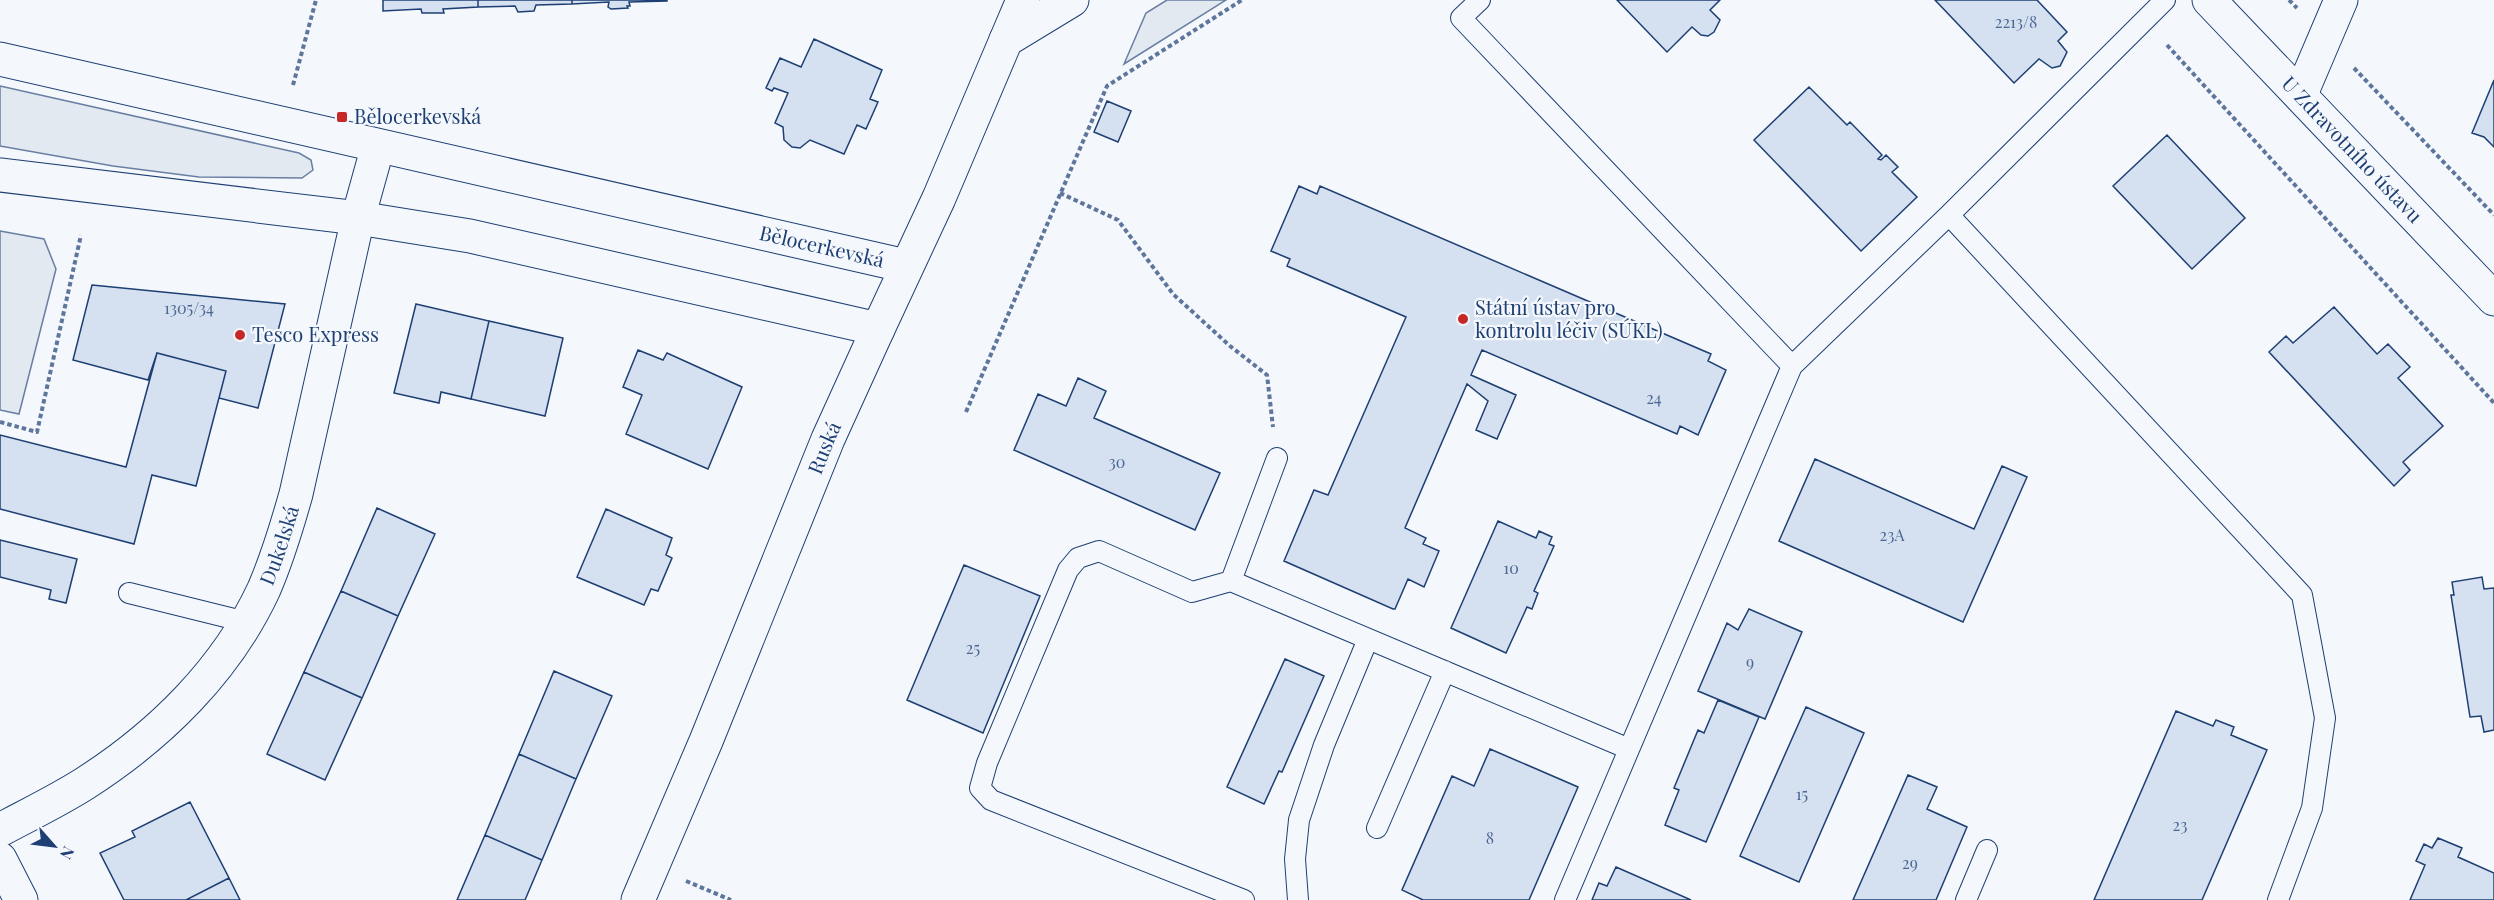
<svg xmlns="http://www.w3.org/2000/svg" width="2494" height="900" font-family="'Playfair Display',serif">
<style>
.green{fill:#e3e9f0;stroke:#687fa3;stroke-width:1.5}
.building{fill:#d5e0f0;stroke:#1d3f73;stroke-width:1.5}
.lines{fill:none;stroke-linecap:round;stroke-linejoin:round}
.service-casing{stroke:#1d3f73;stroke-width:22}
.minor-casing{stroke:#1d3f73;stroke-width:35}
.tertiary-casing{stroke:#1d3f73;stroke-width:35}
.secondary-casing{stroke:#1d3f73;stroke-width:35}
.path{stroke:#5e769c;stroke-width:4;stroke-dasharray:4.5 3;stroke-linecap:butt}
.service{stroke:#f4f7fb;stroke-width:20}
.minor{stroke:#f4f7fb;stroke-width:33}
.tertiary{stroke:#f4f7fb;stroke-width:33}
.secondary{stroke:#f4f7fb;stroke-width:33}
.poi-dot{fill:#c62828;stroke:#f4f7fb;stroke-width:2}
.labels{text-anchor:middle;stroke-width:4.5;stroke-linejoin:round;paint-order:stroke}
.number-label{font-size:16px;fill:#4b6792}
.poi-label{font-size:20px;fill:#1d3f73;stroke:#f4f7fb;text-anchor:start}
.street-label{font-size:20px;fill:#1d3f73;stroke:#f4f7fb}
</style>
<rect width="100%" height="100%" fill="#f4f7fb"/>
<!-- green -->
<path class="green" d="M1167,0H1226L1124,64L1146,13Z
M0,86L299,153L311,160L313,170L302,178L199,177L113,166L0,146Z
M0,231L44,239L56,269L19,414L0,410Z"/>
<!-- building -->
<path class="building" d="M383,0H478V7L443,9L444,13H422L421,9L383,11Z
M478,0H572V4L536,5L534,11L518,12L515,6L478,7Z
M572,0H667V1L629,2L630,6H627L628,8L611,9L608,7L609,2L572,4Z
M1617,0H1720L1710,10L1720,20L1714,32L1708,36L1701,35L1692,27L1667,52Z
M1935,0H2037L2067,32L2058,41L2067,52L2060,66L2052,68L2039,59L2014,83Z
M814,39L882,70L870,99L878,102L866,129L857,125L844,154L810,140L800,148L792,147L784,140L783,127L775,123L788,93L774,88L772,91L766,88L780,58L801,67Z
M2494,80V147L2484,137L2472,133Z
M1809,87L1847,125L1850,122L1882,155L1878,159L1881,160L1886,155L1898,167L1892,172L1917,197L1861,251L1754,140Z
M1107,101L1131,111L1118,142L1094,132Z
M2167,135L2245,218L2192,269L2113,186Z
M1299,186L1317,194L1320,186L1711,354L1708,361L1726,370L1698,435L1680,426L1677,434L1482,350L1471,375L1516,395L1497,439L1476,430L1488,401L1467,384L1405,528L1426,538L1423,544L1439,551L1424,587L1408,579L1395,609H1393L1284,561L1314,490L1328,495L1406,317L1287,266L1290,259L1271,251Z
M92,285L285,304L258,408L219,398L226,371L157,353L148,380L73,360Z
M416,304L489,321L471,399L441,392L439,403L394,393Z
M2334,307L2377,354L2388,344L2410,367L2398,378L2443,426L2403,462L2410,470L2394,486L2269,352L2286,336L2293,343Z
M489,321L563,338L545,416L471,399Z
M638,350L663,360L667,353L742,387L708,469L626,434L642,395L623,387Z
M157,353L226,371L196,486L152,475L134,544L0,509V435L126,467Z
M1078,378L1106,391L1094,418L1220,473L1195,530L1014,450L1038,394L1066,406Z
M1815,459L1974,529L2002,466L2027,477L1963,622L1779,541Z
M377,508L435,534L398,616L341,591Z
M606,509L672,538L666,555L672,558L658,591L651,589L644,605L577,577Z
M1498,521L1536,538L1539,531L1552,537L1549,544L1554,546L1534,591L1538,593L1532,609L1527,607L1506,653L1451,628Z
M0,540L77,559L66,603L49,599L51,590L0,577Z
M964,565L1040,596L983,733L907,700Z
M2482,577L2484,589L2494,588V730L2484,732L2481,716L2470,717L2451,595H2454L2452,582Z
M341,591L398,616L362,698L304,672Z
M1749,609L1802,632L1765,719L1698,691L1727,623L1738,630Z
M1285,659L1324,676L1282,772L1279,771L1264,804L1227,787Z
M554,671L612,696L576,779L519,754Z
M304,672L362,698L325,780L267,754Z
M1718,700L1759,717L1706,842L1665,825L1679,790L1674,788L1698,730L1704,733Z
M1806,707L1864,733L1799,882L1740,856Z
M2176,711L2213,726L2216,720L2234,727L2231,735L2267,750L2202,900H2094Z
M1490,749L1578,787L1529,900H1423L1402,890L1452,776L1474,786Z
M519,754L576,779L542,860L485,835Z
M1908,775L1937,787L1927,809L1967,827L1936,900H1853Z
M190,802L229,878L186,900H124L100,853L135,837L132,831Z
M485,835L542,860L525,900H457Z
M2438,838L2462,848L2458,857L2494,873V900H2410L2425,865L2416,861L2424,844L2432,848Z
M1616,867L1691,900H1592L1599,883L1607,886Z
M229,878L240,900H186Z"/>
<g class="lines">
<!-- service casing -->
<g class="service-casing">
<path id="service" d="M1480,0L1461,18L1792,366L1949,215L2165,0
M1949,215L2302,595L2325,718L2312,808L2278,900
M1277,458L1231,581L1629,749
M1231,581L1192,592L1099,551L1078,558L1068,570L987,763L980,788L991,800L1244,900
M129,593L246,622
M1377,828L1445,671
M1298,900L1295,859L1299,820L1324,745L1368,639
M1565,900L1792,366
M1966,900L1987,850"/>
</g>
<!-- minor casing -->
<g class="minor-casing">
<g id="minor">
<path d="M2301,94L2341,0"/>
<path id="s1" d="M0,830C28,815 57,801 84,784C159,736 226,671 264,589C277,559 287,526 296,494L358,218L378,146"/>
<path d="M0,859L21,900"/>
</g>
</g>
<!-- tertiary casing -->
<g class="tertiary-casing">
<g id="tertiary">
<path d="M1006,40L1023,0"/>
<path id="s2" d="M638,900L706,741L828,439L878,329"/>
</g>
</g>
<!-- secondary casing -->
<g class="secondary-casing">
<g id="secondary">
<path id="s3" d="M2209,0L2494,299"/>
<path id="s4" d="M0,59L906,266"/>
<path d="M0,175L358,218L470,236L878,329L939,198L1006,40L1072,0"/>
</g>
</g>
<!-- path -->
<path class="path" d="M2289,0L2297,8
M2167,45L2494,403
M2354,68L2494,215
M293,85L316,0
M1060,193L1118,220L1173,294L1230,346L1267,375L1273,427
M966,412L1107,86L1242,0
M0,422L37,432L81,235
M686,881L731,900"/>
<!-- service -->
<use href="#service" class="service"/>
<!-- minor -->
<use href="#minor" class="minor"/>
<!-- tertiary -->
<use href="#tertiary" class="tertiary"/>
<!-- secondary -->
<use href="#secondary" class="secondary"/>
</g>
<!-- markers -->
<g class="poi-dot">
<rect x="336" y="111" width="12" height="12" rx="3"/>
<circle cx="1463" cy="319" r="6"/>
<circle cx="240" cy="335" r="6"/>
</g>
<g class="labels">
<!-- number labels -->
<g class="number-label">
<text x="2016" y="28">2213/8</text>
<text x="189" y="314">1305/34</text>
<text x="1654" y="404">24</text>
<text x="1117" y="468">30</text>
<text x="1892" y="541">23A</text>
<text x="1511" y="574">10</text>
<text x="973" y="654">25</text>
<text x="1750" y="668">9</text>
<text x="1802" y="800">15</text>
<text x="2180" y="831">23</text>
<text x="1490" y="844">8</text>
<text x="1910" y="869">29</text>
</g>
<!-- poi labels -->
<g class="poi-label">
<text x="354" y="124">Bělocerkevská</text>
<text x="1475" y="315">Státní ústav pro<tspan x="1475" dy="23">kontrolu léčiv (SÚKL)</tspan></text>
<text x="252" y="342">Tesco Express</text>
</g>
<!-- street labels -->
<g class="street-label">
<text dy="7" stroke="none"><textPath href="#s3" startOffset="207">U Zdravotního ústavu</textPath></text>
<text dy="7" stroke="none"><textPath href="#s4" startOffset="843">Bělocerkevská</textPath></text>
<text dy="7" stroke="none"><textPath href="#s2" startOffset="489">Ruská</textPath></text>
<text dy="7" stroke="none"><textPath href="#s1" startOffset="411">Dukelská</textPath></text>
</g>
</g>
<!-- north arrow -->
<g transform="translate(54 846) rotate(118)" stroke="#f4f7fb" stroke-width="4.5" paint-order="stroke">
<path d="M0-4.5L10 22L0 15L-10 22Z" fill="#1d3f73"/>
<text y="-9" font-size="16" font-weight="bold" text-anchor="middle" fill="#1d3f73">N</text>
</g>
</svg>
